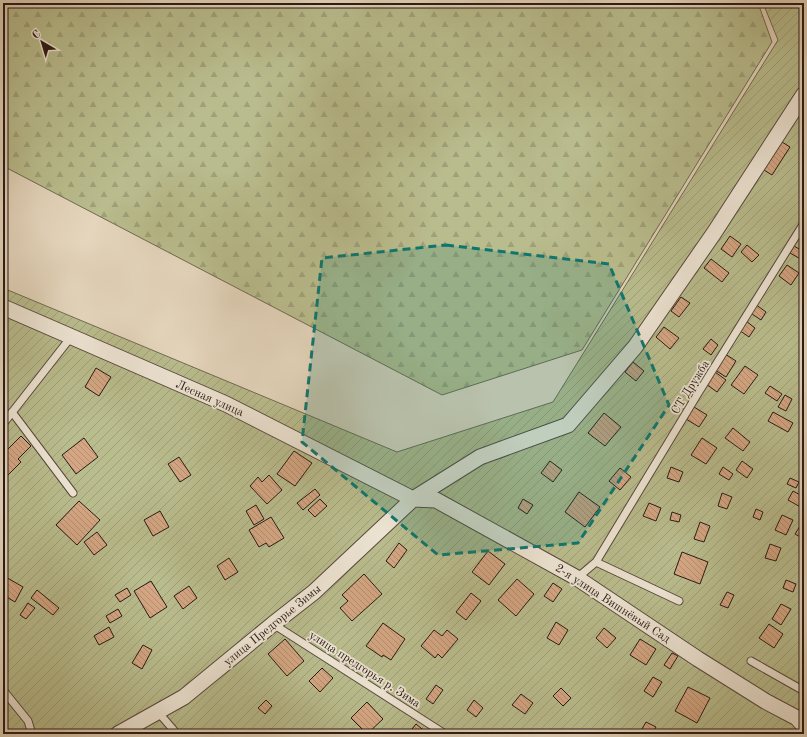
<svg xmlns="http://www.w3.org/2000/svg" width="807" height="737" font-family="'Old Standard TT',serif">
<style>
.forest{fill:url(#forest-firs);stroke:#706a50}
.garden{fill:url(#garden-furrows);stroke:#706a50}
.building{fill:url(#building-back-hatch);stroke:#281914}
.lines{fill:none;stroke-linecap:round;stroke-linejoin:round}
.lane-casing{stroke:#57483e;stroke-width:9}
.street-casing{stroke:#57483e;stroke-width:17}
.lane{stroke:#ede4d3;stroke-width:7}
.street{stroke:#ede4d3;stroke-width:15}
.marked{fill:#0f766e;fill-opacity:0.2;stroke:#0f766e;stroke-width:3;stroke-dasharray:8 5;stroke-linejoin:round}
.labels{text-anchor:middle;stroke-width:3.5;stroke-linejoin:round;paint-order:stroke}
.street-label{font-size:12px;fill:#281914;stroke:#ede4d3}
</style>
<defs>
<pattern id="forest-firs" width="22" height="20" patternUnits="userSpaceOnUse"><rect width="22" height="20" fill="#b9bc8d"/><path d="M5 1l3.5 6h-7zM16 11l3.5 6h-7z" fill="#9fa179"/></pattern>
<pattern id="garden-furrows" width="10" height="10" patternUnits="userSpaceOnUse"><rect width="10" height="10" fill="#b9bc8d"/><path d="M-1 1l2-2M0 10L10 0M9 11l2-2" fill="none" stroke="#9fa179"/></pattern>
<pattern id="building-back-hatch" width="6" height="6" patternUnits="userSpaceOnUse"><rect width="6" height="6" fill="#d4a683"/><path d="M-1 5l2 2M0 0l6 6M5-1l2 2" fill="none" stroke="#b68e70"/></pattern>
</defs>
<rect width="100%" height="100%" fill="#e4d5bc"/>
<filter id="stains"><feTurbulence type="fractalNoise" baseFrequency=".005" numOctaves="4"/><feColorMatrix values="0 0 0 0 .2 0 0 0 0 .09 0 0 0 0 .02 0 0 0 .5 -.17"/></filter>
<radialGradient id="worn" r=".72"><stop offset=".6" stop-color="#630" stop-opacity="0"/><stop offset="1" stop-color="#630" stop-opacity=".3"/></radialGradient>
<!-- forest -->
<path class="forest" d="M3,3H758L772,42L582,350L442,395L3,166Z"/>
<!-- garden -->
<path class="garden" d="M763,3H804V734H3V288L397,452L553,402L778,40Z"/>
<!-- building -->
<path class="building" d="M782,142L790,147L772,175L764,170Z
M730,236L741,244L732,257L721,249Z
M747,245L759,255L752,262L741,252Z
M794,246L804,252V261L790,253Z
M711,259L729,273L722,282L704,268Z
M787,265L799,273L791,285L779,276Z
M681,297L690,303L679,317L671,311Z
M755,304L766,312L761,320L749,312Z
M746,321L755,328L749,337L739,330Z
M664,327L679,338L670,349L656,337Z
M711,339L718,345L711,355L703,349Z
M725,354L736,361L726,377L715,370Z
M633,362L644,371L636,381L625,372Z
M745,366L758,375L744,394L731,385Z
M96,368L111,377L99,396L85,387Z
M715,372L726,380L717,392L706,384Z
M770,386L782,394L777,401L765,393Z
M785,395L792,399L786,411L778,407Z
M694,407L707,415L699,427L686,419Z
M773,412L793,423L788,432L768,421Z
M604,413L621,427L605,446L588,433Z
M733,428L750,442L743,451L725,438Z
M21,436L31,446L18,459L21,462L3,480V454Z
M84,438L98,457L76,474L62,455Z
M702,438L717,448L706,464L691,455Z
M294,451L312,463L295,486L277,474Z
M179,457L191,475L180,482L168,464Z
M550,461L562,470L553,482L541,473Z
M742,461L753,469L747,478L736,470Z
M671,467L683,472L679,482L667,478Z
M723,467L733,474L729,480L719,474Z
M620,468L631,477L620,490L609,481Z
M269,475L282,490L267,504L250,486L258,477L262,482Z
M790,478L799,482L796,488L787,484Z
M315,489L320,495L303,510L297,503Z
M793,491L804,497V509L788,500Z
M579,492L600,507L585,527L565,512Z
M722,493L732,497L727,509L718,506Z
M320,499L327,506L315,517L308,510Z
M523,499L533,505L527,514L518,508Z
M79,501L100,520L77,545L56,525Z
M649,503L661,508L656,521L643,516Z
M256,505L264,519L254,525L246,511Z
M756,509L763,512L760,520L753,517Z
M160,511L169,527L153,536L144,520Z
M672,512L681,515L679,522L670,520Z
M782,515L793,520L786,535L775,530Z
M271,517L284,538L269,547L266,543L259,547L249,530Z
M700,522L710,526L704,542L694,539Z
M800,526L804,528V539L795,534Z
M97,532L107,545L94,555L84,542Z
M399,543L407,550L394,568L386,561Z
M770,544L781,548L776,561L765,558Z
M488,551L505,564L489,585L472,572Z
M682,552L708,562L700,584L674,574Z
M229,558L238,572L225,580L217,566Z
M364,574L382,594L352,621L340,608L348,601L342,595Z
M4,576L23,587L15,602L3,595V578Z
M517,579L534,594L516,616L498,600Z
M786,580L796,584L793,592L783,588Z
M151,581L167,607L150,618L134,591Z
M553,583L562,589L553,602L544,596Z
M189,586L197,598L183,609L174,596Z
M127,588L131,595L120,602L115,595Z
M37,590L59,608L53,615L31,598Z
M727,592L734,595L728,608L720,605Z
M471,593L481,601L466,620L456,612Z
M28,603L35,608L26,619L20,615Z
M781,604L791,609L781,625L772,619Z
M118,609L122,616L110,623L106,616Z
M556,622L568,630L559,645L547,638Z
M383,623L405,639L391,660L383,655L382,657L366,646Z
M769,624L783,634L774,648L759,638Z
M109,627L114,637L99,645L94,636Z
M604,628L616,638L607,648L596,638Z
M434,630L442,636L447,630L458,639L442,658L438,654L435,658L421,646Z
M285,639L304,661L287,676L268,654Z
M640,639L656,649L646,665L630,655Z
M143,645L152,650L142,669L132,663Z
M672,653L678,656L670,669L664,665Z
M322,668L333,678L320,692L309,681Z
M653,677L662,682L653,697L644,691Z
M436,685L443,690L433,704L426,699Z
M688,687L710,698L697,723L675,711Z
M561,688L571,698L563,706L553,696Z
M521,694L533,703L525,714L512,705Z
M266,700L272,706L265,714L258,708Z
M474,700L483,708L476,717L467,710Z
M367,702L383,719L367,734L351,718Z
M646,722L656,727L652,734H639Z
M416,724L427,733L426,734L409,733Z"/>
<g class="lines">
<!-- lane casing -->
<g class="lane-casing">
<path id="lane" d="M12,412L73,493
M3,424L71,337
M596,562L679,601
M577,578L596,562L697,395L804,223
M273,624L445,734
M751,661L804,691
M3,690L28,721L32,734
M158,712L177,734"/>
</g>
<!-- street casing -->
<g class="street-casing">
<path id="street" d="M3,307L226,404L413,499L436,500L577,578L698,659L765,701L797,718L804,726
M118,734L184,697L273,624L314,592L413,499L480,457L568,425L635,347L714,233L804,94"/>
</g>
<!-- lane -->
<use href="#lane" class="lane"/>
<!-- street -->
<use href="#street" class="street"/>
</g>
<!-- marked area -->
<path class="marked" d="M446,245L609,264L669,405L578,543L438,555L302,442L322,258Z"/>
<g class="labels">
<!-- street labels -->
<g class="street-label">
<text transform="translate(690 387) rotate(-58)" y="4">СТ Дружба</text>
<text transform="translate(210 398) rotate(24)" y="4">Лесная улица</text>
<text transform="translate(613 603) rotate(33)" y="4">2-я улица Вишнёвый Сад</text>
<text transform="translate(272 625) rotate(-39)" y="4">улица Предгорье Зимы</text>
<text transform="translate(365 669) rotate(33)" y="4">улица предгорья р. Зима</text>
</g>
</g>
<!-- margin -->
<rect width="807" height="737" fill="none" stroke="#e4d5bc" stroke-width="16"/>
<rect x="4" y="4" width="799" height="729" fill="none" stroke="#281914" stroke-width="2"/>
<rect x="8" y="8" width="791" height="721" fill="none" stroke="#281914"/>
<!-- north arrow -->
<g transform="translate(42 42) rotate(322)" stroke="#ede4d3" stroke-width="3" paint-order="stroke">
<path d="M0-3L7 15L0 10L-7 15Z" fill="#281914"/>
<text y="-6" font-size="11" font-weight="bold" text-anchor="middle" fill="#281914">С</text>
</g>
<rect width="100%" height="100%" filter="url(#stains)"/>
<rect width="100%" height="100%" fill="url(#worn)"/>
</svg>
